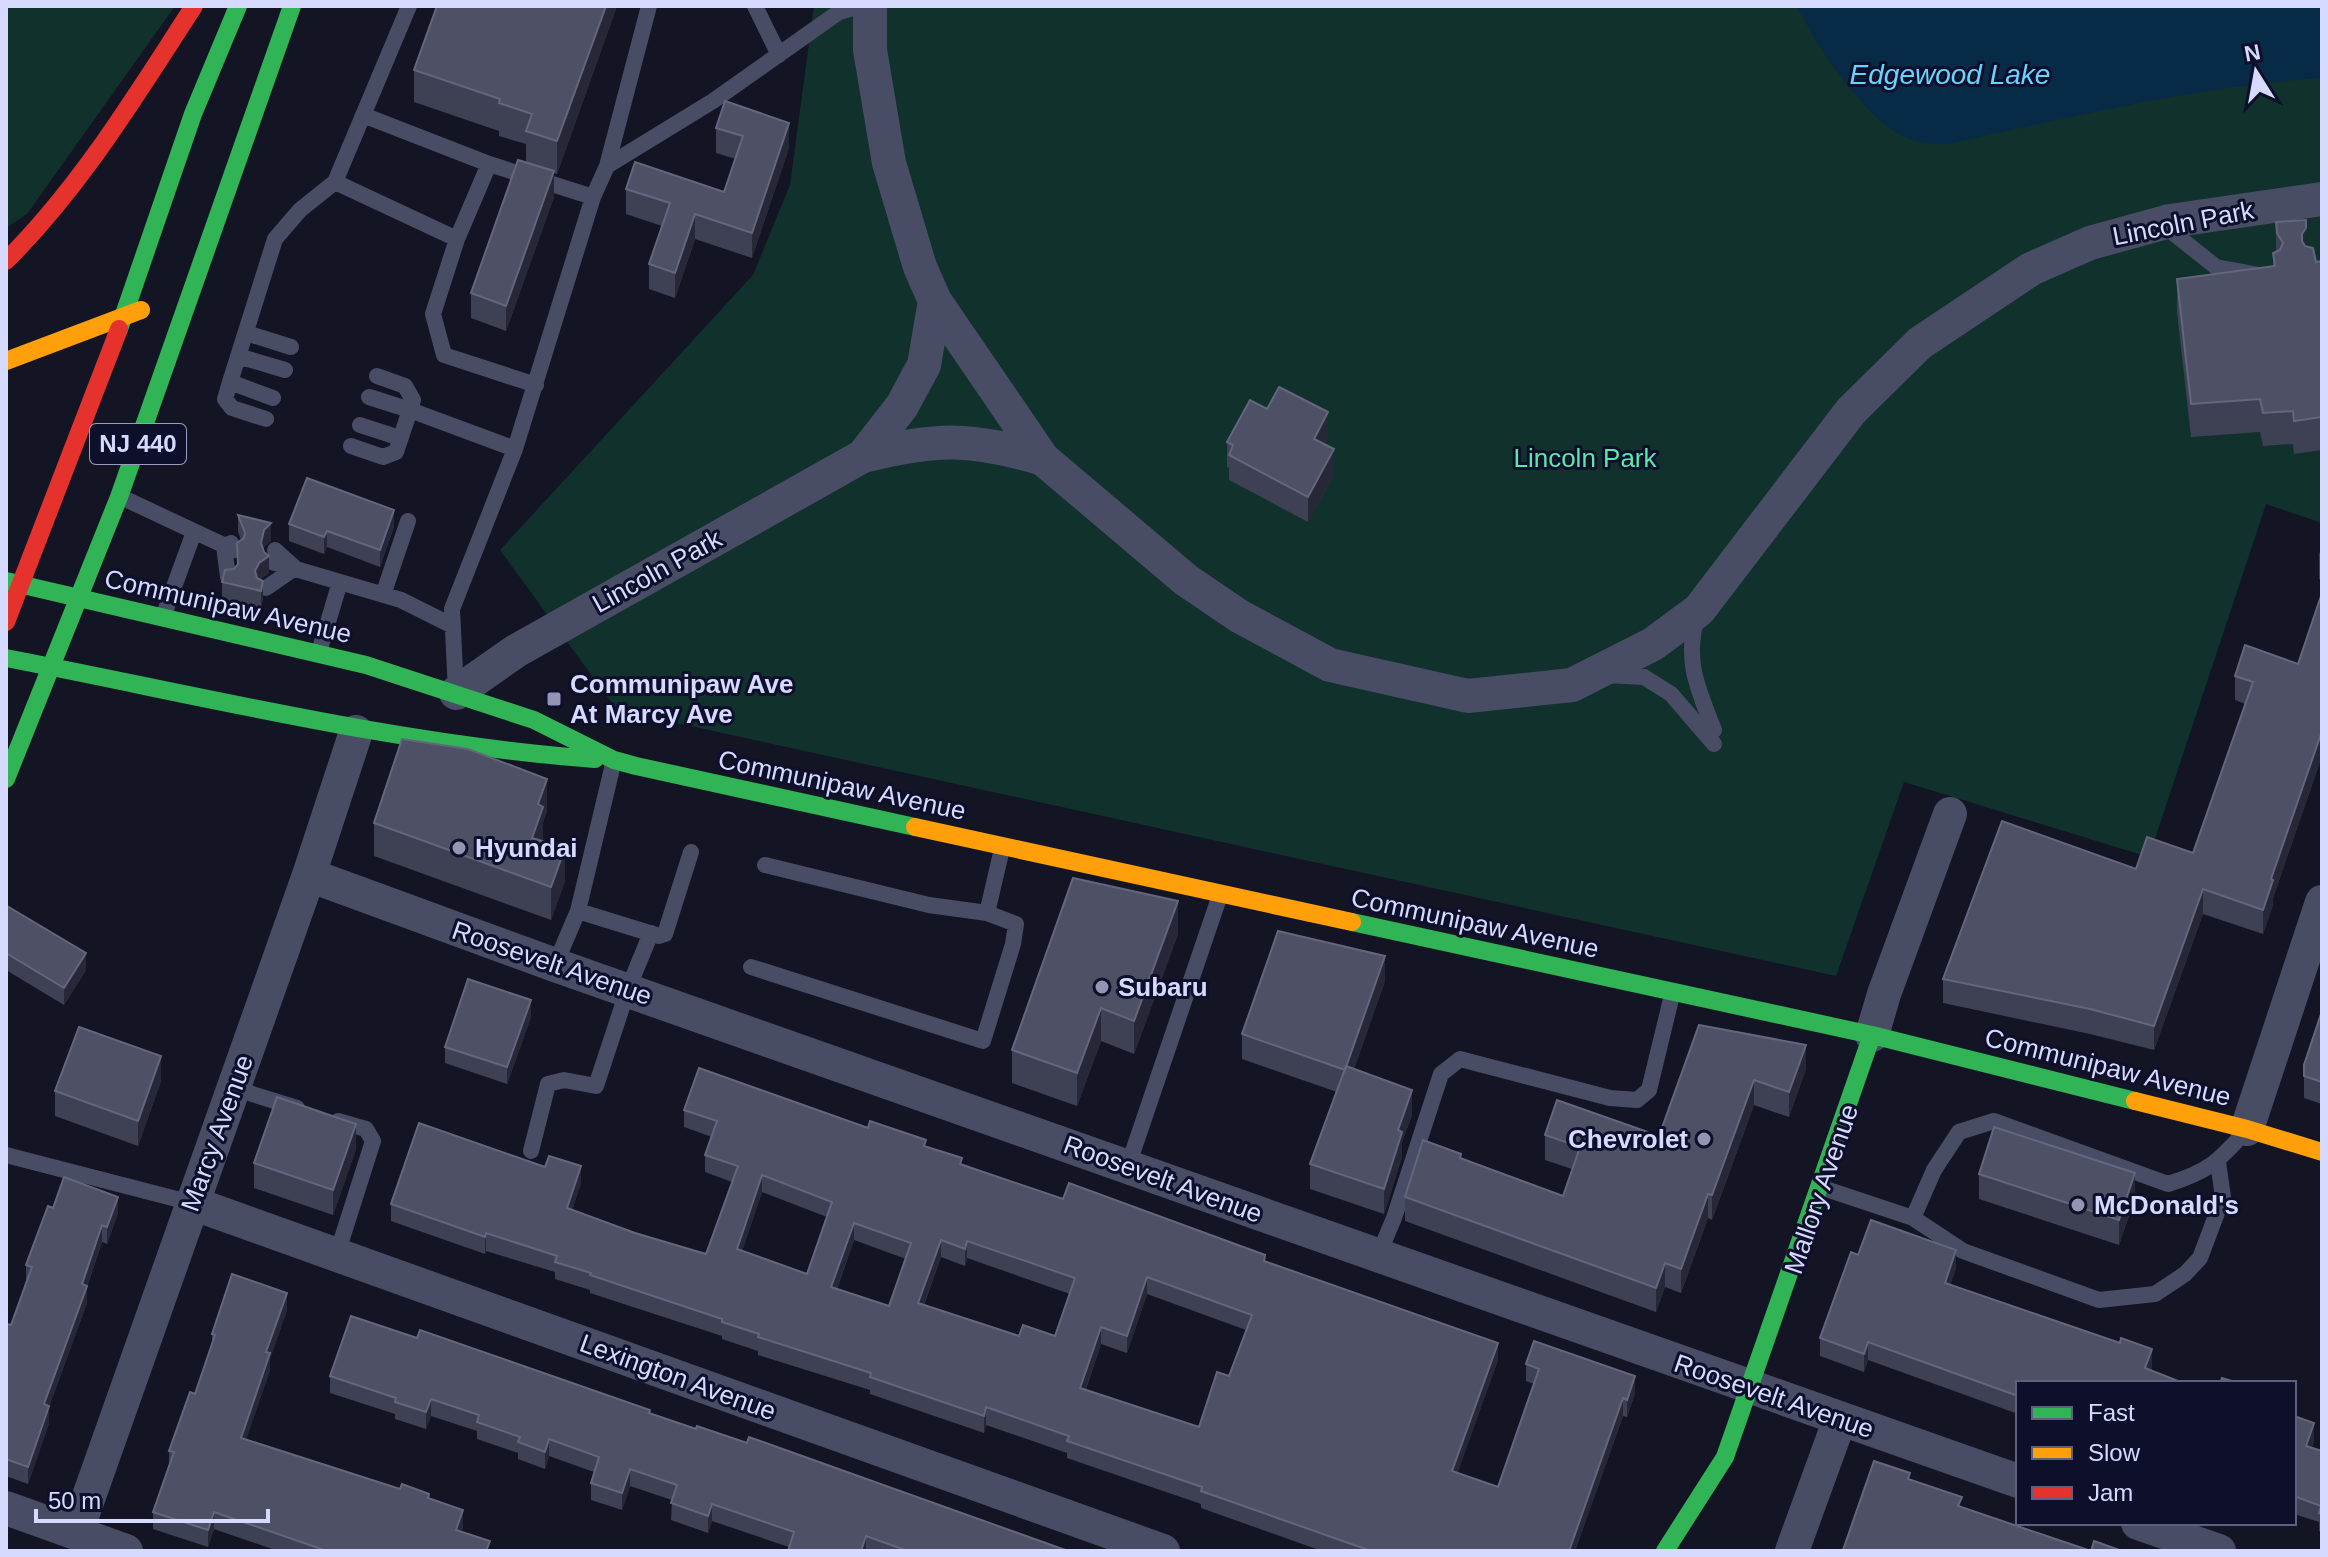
<svg xmlns="http://www.w3.org/2000/svg" width="2328" height="1557" font-family="Helvetica,sans-serif">
<style>
.green{fill:#11312c}
.water{fill:#072a47}
.lines{fill:none;stroke-linecap:round;stroke-linejoin:round}
.lane{stroke:#494c65;stroke-width:16}
.street{stroke:#494c65;stroke-width:34}
.fast{stroke:#30b455;stroke-width:18}
.slow{stroke:#ff9f0a;stroke-width:18}
.jam{stroke:#e5322d;stroke-width:18}
.wall{fill:#3e4053;fill-rule:evenodd}
.shaded-wall{fill:#262838}
.building{fill:#4e5065;stroke:#64667e;stroke-width:2;fill-rule:evenodd}
.poi-dot{fill:#9395b2;stroke:#0e0f2a;stroke-width:3}
.labels{text-anchor:middle;stroke-width:6;stroke-linejoin:round;paint-order:stroke}
.shield{fill:#0e0f2a;stroke:#9b9dbf;stroke-width:2}
.shield-label{font-size:24px;font-weight:bold;fill:#d7daff}
.street-label{font-size:26px;fill:#d7daff;stroke:#0e0f2a}
.park-label{font-size:26px;fill:#59e9aa;stroke:#0e0f2a}
.poi-label{font-size:26px;font-weight:bold;fill:#d7daff;stroke:#0e0f2a;text-anchor:start}
.water-label{font-size:28px;font-style:italic;fill:#65d4ff;stroke:#0e0f2a}
</style>
<rect width="100%" height="100%" fill="#141524"/>
<!-- green -->
<path class="green" d="M6,6H175L27,214L6,228Z
M814,6H2322V523L2266,504L2149,857L1904,782L1836,976L617,710L500,550L753,275L790,185Z"/>
<!-- water -->
<path class="water" d="M1797,6H2322V78C2195,86 2072,117 1948,144C1931,144 1915,143 1899,134C1862,113 1815,44 1797,6Z"/>
<g class="lines">
<!-- lane -->
<path class="lane" d="M409,6L335,182L457,239L433,314L444,355L536,385
M755,6L779,55
M363,115L489,164
M607,166L649,6
M2162,224L2216,267L2259,275
M457,239L489,164L593,197
M246,333L291,347
M238,356L285,370
M230,382L273,398
M369,397L410,410L413,400L405,386L377,376
M266,419L232,408L225,399L230,382L275,239L300,210L335,182
M360,425L400,438
M351,446L383,457L396,452L410,410L515,449
M121,497L234,550
M272,562L401,600L453,626
M228,577L224,546L231,543
M266,588L295,568L275,550
M383,595L408,521
M163,617L194,532
M1697,617C1684,661 1698,689 1714,730
M319,652L340,582
M1606,675L1644,677L1671,694L1714,744
M456,692L452,609L515,449L593,197L607,166L713,101L839,12L860,6
M765,865L929,905L987,913L1002,849
M578,911L659,936L665,934L691,852
M555,965L578,911L614,760
M751,967L983,1041L1013,944L1016,924L987,913
M233,1088L297,1108
M531,1151L548,1084L564,1080L596,1086L628,989L651,933
M6,1155L192,1203
M1128,1166L1220,895
M1823,1188L1913,1218L1963,1251L2099,1300L2155,1294L2185,1274L2200,1258L2223,1197L2218,1162
M1913,1218L1934,1170L1959,1132L1994,1121L2168,1184C2207,1172 2217,1163 2244,1133
M337,1254L373,1141L366,1129L338,1121
M1378,1256L1394,1218L1441,1074L1460,1059L1610,1098L1637,1100L1649,1090L1672,995"/>
<!-- street -->
<path class="street" d="M870,6V50L889,163L920,267L935,301L1043,459L1186,580L1239,616L1330,665L1468,696L1572,685L1653,644L1699,610L1851,411L1920,343L2031,269L2090,243L2170,221L2322,199
M863,456L902,406L924,365L935,301
M456,693L516,651L863,456C935,438 971,437 1043,459
M309,875L555,965L2018,1481
M1872,1035L1884,994L1950,814
M2247,1129L2322,902
M192,1203L1163,1551
M6,1508L126,1551
M2138,1523L2219,1551
M76,1533L309,875L356,732
M1792,1551L1840,1419"/>
<!-- fast -->
<path class="fast" d="M119,329L193,114L238,6
M6,581L366,665L534,720L614,760L636,766L915,827
M6,658C203,696 394,744 595,759
M6,779L119,497L292,6
M1352,922L1872,1035L2135,1101
M1665,1551L1725,1457L1872,1035"/>
<!-- slow -->
<path class="slow" d="M6,361L141,310
M915,827L1352,922
M2135,1101L2247,1129L2322,1152"/>
<!-- jam -->
<path class="jam" d="M6,261C82,185 136,95 194,6
M6,622L119,329"/>
</g>
<!-- wall -->
<path class="wall" d="M617,6L557,174L554,173V197L506,331L471,318V293L526,162V144L499,136V131L414,102V70Z
M716,128L789,148L752,258L695,239L675,298L649,289V264L662,226L626,214V189L724,192L736,159L716,153Z
M2276,222L2306,246L2316,262L2322,261V450L2294,454L2293,444L2263,446L2260,432L2191,437L2177,312V279L2273,266V253L2276,252Z
M1267,409L1328,437L1324,444L1334,474L1308,522L1229,480V468L1227,467V442Z
M238,515L271,540L264,547L263,551L269,573L260,579L263,598L261,608L222,599V582L237,565V543L241,540L238,532Z
M289,524L394,527L380,567L327,547L324,554L289,541Z
M2322,547V580L2319,579V554Z
M2322,593V756L2273,898V905L2263,934L2203,914L2154,1050L2090,1034L1943,1003V979L2136,869L2193,853L2245,704L2235,700V676L2298,664Z
M547,811L543,822V841L565,881L551,920L374,856V823Z
M6,908L86,970L64,1005L6,970Z
M1178,934L1134,1054L1101,1041L1077,1106L1012,1083V1050Z
M1385,981L1354,1069L1412,1115L1402,1142V1157L1384,1214L1310,1189V1164L1337,1092L1242,1059V1034Z
M2322,1011V1104L2304,1098V1076Z
M531,1017L507,1084L445,1063V1047Z
M1806,1045V1069L1789,1117L1754,1105L1712,1220L1708,1218L1681,1293L1665,1287L1656,1312L1405,1221V1197L1461,1158L1563,1196L1572,1169L1545,1160V1135L1659,1136Z
M161,1081L138,1146L55,1116V1091Z
M684,1110L868,1128L926,1146L962,1164L1063,1199L1265,1261L1498,1360L1457,1473L1498,1487L1534,1384L1526,1381V1364L1635,1393L1627,1417L1623,1416L1575,1551H1322L1201,1508V1504L1067,1458V1453L986,1425L984,1433L870,1394V1390L758,1355V1351L722,1339V1336L590,1293V1290L555,1279V1272L486,1251L485,1254L391,1221V1204L545,1167L581,1183L572,1210L635,1233L706,1254L732,1182L705,1172V1155L712,1137L684,1127ZM762,1192L827,1217L807,1274L742,1251ZM854,1240L906,1259L889,1306L837,1289ZM941,1257L965,1266L967,1258L1070,1294L1055,1336H1019L924,1305ZM1147,1294L1246,1330L1229,1376L1199,1427L1086,1389L1101,1344L1127,1353Z
M356,1149L333,1215L254,1188V1163Z
M1979,1174L2135,1198L2119,1245L1979,1199Z
M118,1213L107,1244L102,1242L87,1287V1303L49,1407V1423L28,1484L6,1476V1326L11,1325L26,1281V1265Z
M1858,1255L1956,1268L1950,1285L2152,1367L2151,1370L2018,1383V1414L1868,1360L1864,1372L1820,1356V1338Z
M287,1310L270,1359V1370L246,1439L429,1499L463,1527L461,1532L490,1551H278L214,1529L208,1547L153,1529V1512L169,1465V1451L195,1394L212,1346V1334Z
M330,1376L650,1413L1068,1551H788L789,1547L712,1521L708,1533L671,1520L672,1500L630,1486L622,1510L591,1500V1483L594,1472L549,1456L545,1469L518,1459V1453L477,1439V1431L431,1416L426,1429L395,1419V1414L330,1393Z
M2294,1416L2314,1441L2312,1447L2322,1451V1532L2319,1531V1522L2294,1514Z"/>
<!-- shaded-wall -->
<path class="shaded-wall" d="M606,6H617L557,174V141Z
M789,123V148L752,258V233Z
M554,171V197L506,331V306Z
M695,214V239L675,298V273Z
M2306,228V261L2302,267V234Z
M1328,412V437L1314,464V439Z
M1334,449V474L1308,522V497Z
M394,510V527L380,567V550Z
M271,523V540L264,547L261,560V543L264,530Z
M327,531V547L324,554V537Z
M269,556V573L259,579L255,588V571L259,563Z
M263,581V598L261,608V591Z
M2322,731V756L2273,898V905L2263,934V910L2271,879Z
M547,779V811L543,822V839L532,870V838L538,804Z
M565,848V881L551,920V887Z
M2203,889V914L2154,1050V1026Z
M1178,901V934L1134,1054V1021Z
M86,953V970L64,1005V988Z
M1385,956V981L1345,1095V1070Z
M531,1000V1017L507,1084V1067Z
M1101,1008V1041L1077,1106V1073Z
M1806,1045V1069L1789,1117V1092Z
M161,1056V1081L138,1146V1121Z
M1754,1080V1105L1712,1220V1195Z
M1412,1090V1115L1402,1142V1157L1384,1214V1189L1398,1130Z
M356,1124V1149L333,1215V1190Z
M581,1166V1183L567,1226V1208Z
M2135,1173V1198L2119,1245V1220Z
M762,1175V1192L737,1266V1249Z
M1708,1194V1218L1681,1293V1269Z
M118,1197V1213L107,1244V1227Z
M854,1223V1240L831,1304V1287Z
M102,1225V1242L87,1287V1303L49,1407V1423L28,1484V1467L44,1404L82,1284Z
M486,1233V1251L485,1254V1237Z
M941,1240V1257L918,1320V1303Z
M967,1241V1258L965,1266V1249Z
M1956,1250V1268L1945,1300V1283Z
M1665,1263V1287L1656,1312V1288Z
M1147,1277V1294L1127,1353V1336Z
M287,1293V1310L270,1359V1370L241,1455V1438L266,1352Z
M1101,1327V1344L1080,1405V1388Z
M1868,1342V1360L1864,1372V1354Z
M1498,1343V1360L1452,1489V1471Z
M2152,1349V1367L2146,1383L2145,1368Z
M1635,1376V1393L1627,1417V1400Z
M1623,1398V1416L1575,1551H1569Z
M431,1399V1416L426,1429V1412Z
M986,1407V1425L984,1433V1416Z
M2314,1423V1441L2306,1463V1446Z
M549,1439V1456L545,1469V1452Z
M630,1469V1486L622,1510V1493Z
M712,1504V1521L708,1533V1516Z
M463,1510V1527L456,1547V1530Z
M214,1512V1529L208,1547V1530Z
M866,1536V1551H861Z"/>
<!-- building -->
<path class="building" d="M437,6H606L557,141L526,131L532,114L499,103L500,99L414,70Z
M725,101L789,123L752,233L695,214L675,273L649,264L670,203L626,189L635,162L724,192L743,136L716,128Z
M518,160L554,171L506,306L471,293Z
M2306,220V228L2302,234V241L2305,246L2313,248L2316,262L2322,261V417L2294,421L2293,411L2263,413L2260,399L2191,404L2177,279L2275,266L2273,253L2280,250L2283,243L2277,233L2276,222Z
M1279,387L1328,412L1314,439L1334,449L1308,497L1229,455L1233,445L1227,442L1250,400L1267,409Z
M307,478L394,510L380,550L327,531L324,537L289,524Z
M238,515L271,523L264,530L261,543L264,552L269,556L259,563L255,571L257,578L263,581L261,591L222,582L225,570L234,569L238,564L237,543L244,538L245,533Z
M2322,593V731L2271,879L2273,880L2263,910L2203,889L2154,1026L2090,1009L1943,979L2002,821L2136,869L2147,837L2193,853L2253,682L2235,676L2245,645L2298,664Z
M402,739L468,749L547,779L538,804L543,807L532,838L565,848L551,887L374,823Z
M1073,878L1178,901L1134,1021L1101,1008L1077,1073L1012,1050Z
M7,906L86,953L64,988L6,953V908Z
M1278,931L1385,956L1345,1070L1242,1034Z
M468,979L531,1000L507,1067L445,1047Z
M2322,1011V1082L2304,1076V1065Z
M1699,1025L1806,1045L1789,1092L1754,1080L1712,1195L1708,1194L1681,1269L1665,1263L1656,1288L1405,1197L1423,1140L1461,1154L1460,1158L1563,1196L1580,1147L1545,1135L1557,1100L1659,1136Z
M79,1027L161,1056L138,1121L55,1091Z
M1346,1066L1412,1090L1398,1130L1402,1132L1384,1189L1310,1164Z
M699,1068L868,1128L870,1121L926,1140L924,1146L962,1158L960,1164L1063,1199L1069,1183L1265,1255L1264,1261L1498,1343L1452,1471L1498,1487L1539,1369L1526,1364L1534,1341L1635,1376L1627,1400L1623,1398L1569,1551H1371L1201,1491L1202,1487L1067,1441L1069,1436L986,1407L984,1416L870,1377L871,1373L758,1337L759,1334L722,1322V1319L590,1275L591,1273L555,1262L557,1256L486,1233L485,1237L391,1204L419,1123L545,1167L549,1156L581,1166L567,1208L635,1233L706,1254L738,1166L705,1155L717,1121L684,1110ZM762,1175L832,1202L807,1274L737,1249ZM854,1223L911,1243L889,1306L831,1287ZM941,1240L965,1249L967,1241L1075,1278L1055,1336L1023,1325L1019,1336L918,1303ZM1147,1277L1252,1315L1229,1376L1217,1372L1199,1427L1080,1388L1101,1327L1127,1336Z
M277,1097L356,1124L333,1190L254,1163Z
M1994,1127L2135,1173L2119,1220L1979,1174Z
M64,1177L118,1197L107,1227L102,1225L82,1284L87,1286L44,1404L49,1406L28,1467L6,1459V1326L7,1324L11,1325L32,1267L26,1265L48,1206L53,1208Z
M1871,1220L1956,1250L1945,1283L2120,1343L2121,1338L2152,1349L2145,1368L2183,1383H2018V1396L1868,1342L1864,1354L1820,1338L1851,1252L1858,1255Z
M232,1274L287,1293L266,1352L270,1353L241,1438L400,1489L402,1484L429,1494L428,1498L463,1510L456,1530L490,1541L486,1551H327L214,1512L208,1530L153,1512L174,1452L169,1451L190,1392L195,1394L215,1335L212,1334Z
M351,1316L417,1338L420,1330L650,1410L649,1413L696,1429L697,1426L747,1443L749,1437L1068,1551H908L866,1536L861,1551H788L794,1532L712,1504L708,1516L671,1503L677,1485L630,1469L622,1493L591,1483L599,1457L549,1439L545,1452L518,1442L520,1437L477,1422L479,1415L431,1399L426,1412L395,1402L396,1398L330,1376Z
M2222,1378L2238,1383H2220Z
M2294,1416L2314,1423L2306,1446L2322,1451V1514L2319,1513L2321,1506L2294,1496Z
M1874,1461L1910,1473L1908,1479L1962,1497L1958,1506L2091,1551L1843,1550Z
M2094,1541L2122,1551H2091Z"/>
<!-- markers -->
<g class="poi-dot">
<rect x="546" y="691" width="16" height="16" rx="4"/>
<circle cx="459" cy="848" r="8"/>
<circle cx="1102" cy="987" r="8"/>
<circle cx="1704" cy="1139" r="8"/>
<circle cx="2078" cy="1205" r="8"/>
</g>
<g class="labels">
<!-- shield labels -->
<rect class="shield" x="90" y="424" width="96" height="40" rx="6"/>
<g class="shield-label">
<text x="138" y="452">NJ 440</text>
</g>
<!-- street labels -->
<g class="street-label">
<text transform="translate(2183 223) rotate(-11)" y="9">Lincoln Park</text>
<text transform="translate(657 571) rotate(-29)" y="9">Lincoln Park</text>
<text transform="translate(228 606) rotate(13)" y="9">Communipaw Avenue</text>
<text transform="translate(842 785) rotate(12)" y="9">Communipaw Avenue</text>
<text transform="translate(1475 923) rotate(12)" y="9">Communipaw Avenue</text>
<text transform="translate(552 963) rotate(19)" y="9">Roosevelt Avenue</text>
<text transform="translate(2108 1067) rotate(14)" y="9">Communipaw Avenue</text>
<text transform="translate(217 1133) rotate(-70)" y="9">Marcy Avenue</text>
<text transform="translate(1163 1179) rotate(20)" y="9">Roosevelt Avenue</text>
<text transform="translate(1821 1189) rotate(-71)" y="9">Mallory Avenue</text>
<text transform="translate(678 1377) rotate(20)" y="9">Lexington Avenue</text>
<text transform="translate(1774 1396) rotate(19)" y="9">Roosevelt Avenue</text>
</g>
<!-- park labels -->
<g class="park-label">
<text x="1585" y="467">Lincoln Park</text>
</g>
<!-- poi labels -->
<g class="poi-label">
<text x="570" y="693">Communipaw Ave<tspan x="570" dy="30">At Marcy Ave</tspan></text>
<text x="475" y="857">Hyundai</text>
<text x="1118" y="996">Subaru</text>
<text x="1688" y="1148" text-anchor="end">Chevrolet</text>
<text x="2094" y="1214">McDonald's</text>
</g>
<!-- water labels -->
<g class="water-label">
<text x="1950" y="84">Edgewood Lake</text>
</g>
</g>
<!-- border -->
<rect width="2328" height="1557" fill="none" stroke="#d7daff" stroke-width="16"/>
<!-- legend -->
<rect x="2016" y="1381" width="280" height="144" fill="#0e0f2a" stroke="#5e607f" stroke-width="2"/>
<rect x="2032" y="1407" width="40" height="12" fill="#30b455" stroke="#5e607f" stroke-width="2"/>
<text x="2088" y="1421" font-size="24" fill="#d7daff">Fast</text>
<rect x="2032" y="1447" width="40" height="12" fill="#ff9f0a" stroke="#5e607f" stroke-width="2"/>
<text x="2088" y="1461" font-size="24" fill="#d7daff">Slow</text>
<rect x="2032" y="1487" width="40" height="12" fill="#e5322d" stroke="#5e607f" stroke-width="2"/>
<text x="2088" y="1501" font-size="24" fill="#d7daff">Jam</text>
<!-- north arrow -->
<g transform="translate(2256 72) rotate(349)" stroke="#0e0f2a" stroke-width="6" paint-order="stroke">
<path d="M0-6L14 30L0 20L-14 30Z" fill="#d7daff"/>
<text y="-12" font-size="22" font-weight="bold" text-anchor="middle" fill="#d7daff">N</text>
</g>
<!-- scale -->
<path d="M36 1509v12h232v-12" fill="none" stroke="#d7daff" stroke-width="4"/>
<text x="48" y="1509" font-size="24" fill="#d7daff" stroke="#0e0f2a" stroke-width="6" paint-order="stroke">50 m</text>
</svg>
